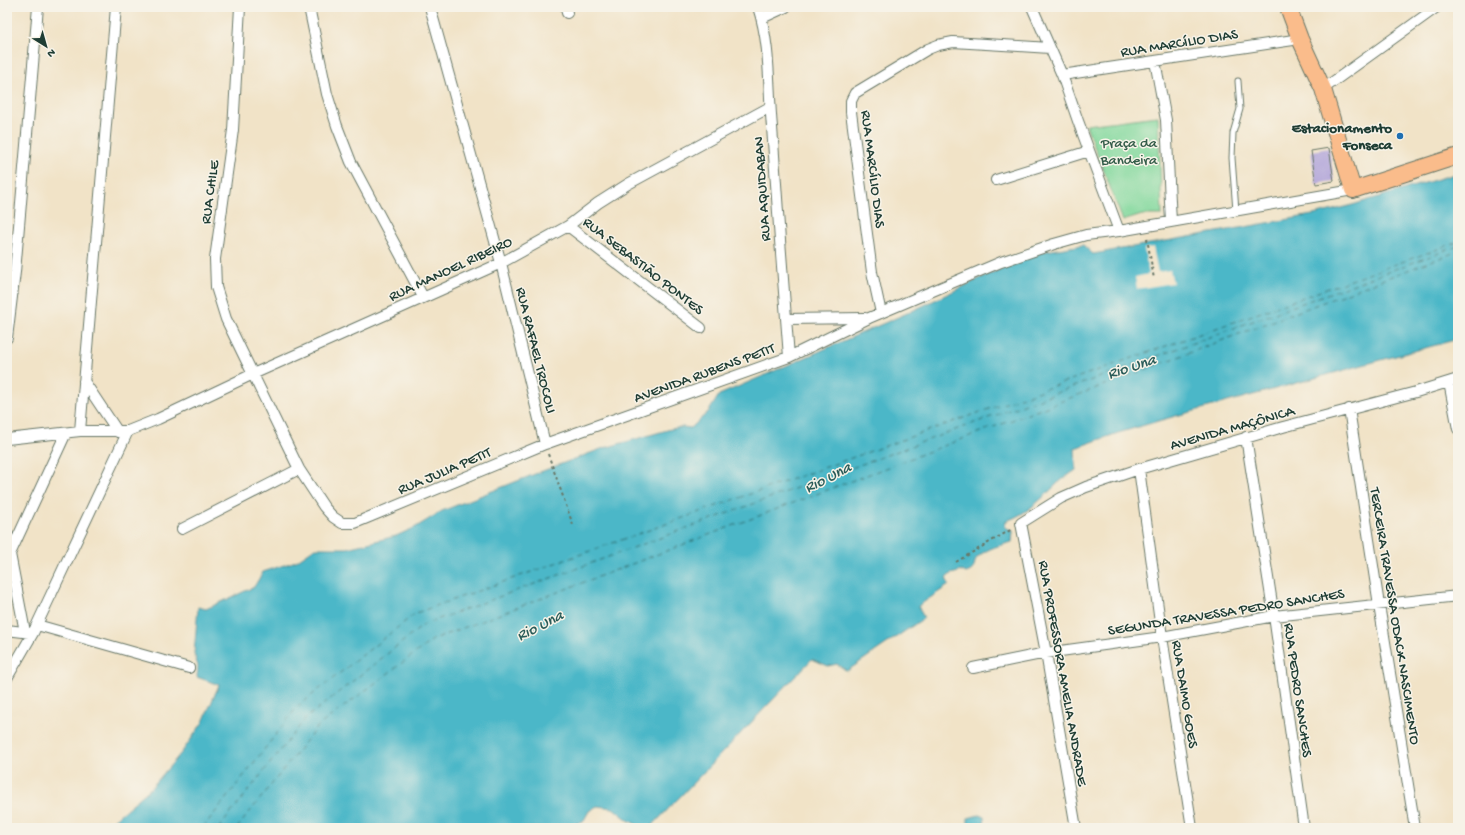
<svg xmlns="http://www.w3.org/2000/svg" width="1465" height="835" font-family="'Gochi Hand',sans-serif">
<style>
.green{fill:#81d89c;stroke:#508a68}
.water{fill:#4bb7c8;stroke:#357a7e}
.pier{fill:#f1e3c7}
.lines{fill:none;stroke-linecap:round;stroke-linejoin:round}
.ferry{stroke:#2a5c59;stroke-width:1;stroke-dasharray:5 4;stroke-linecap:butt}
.building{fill:#ada0d8}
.lane-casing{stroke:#687767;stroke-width:7}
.street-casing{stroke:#687767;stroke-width:12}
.primary-casing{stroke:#687767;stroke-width:18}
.path{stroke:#687767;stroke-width:2;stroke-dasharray:3 3;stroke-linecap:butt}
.lane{stroke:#fff;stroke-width:5}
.street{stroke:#fff;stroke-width:10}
.primary{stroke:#fabc8b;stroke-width:16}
.poi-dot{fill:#1f6fb2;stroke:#f7f3e8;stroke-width:1.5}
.labels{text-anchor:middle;stroke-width:3;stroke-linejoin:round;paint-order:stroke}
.street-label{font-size:15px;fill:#1f3d34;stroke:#f7f3e8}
.poi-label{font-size:15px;font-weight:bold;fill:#1f3d34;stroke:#f7f3e8;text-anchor:end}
.park-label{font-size:15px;fill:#335c49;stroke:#f7f3e8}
.water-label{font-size:16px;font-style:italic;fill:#2a5c59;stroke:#f7f3e8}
</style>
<rect width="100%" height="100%" fill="#f7f3e8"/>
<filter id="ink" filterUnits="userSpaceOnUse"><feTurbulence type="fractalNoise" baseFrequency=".025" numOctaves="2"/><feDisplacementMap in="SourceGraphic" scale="8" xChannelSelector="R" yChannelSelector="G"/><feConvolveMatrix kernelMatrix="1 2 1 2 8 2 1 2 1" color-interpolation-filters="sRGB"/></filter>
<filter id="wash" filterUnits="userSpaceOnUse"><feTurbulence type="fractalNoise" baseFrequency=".012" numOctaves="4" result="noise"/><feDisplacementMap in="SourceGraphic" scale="16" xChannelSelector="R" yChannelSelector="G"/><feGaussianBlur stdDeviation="0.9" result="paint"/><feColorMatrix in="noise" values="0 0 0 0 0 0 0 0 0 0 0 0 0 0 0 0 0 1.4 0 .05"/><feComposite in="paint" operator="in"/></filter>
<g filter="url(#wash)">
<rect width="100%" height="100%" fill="#f1e3c7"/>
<!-- green -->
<path class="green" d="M1158,116L1162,215H1142L1123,221L1086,125Z"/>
<!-- water -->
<path class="water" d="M1458,173V339L1165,419L1118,433L1075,448L1076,470C1070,474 1064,478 1058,483C1041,499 1029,513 1006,521L1005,527L1013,531L1012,542C1001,545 988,548 979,556C971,562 979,569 966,573L962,571L951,574L946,578L949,585L918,606L924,618L847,671L837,664L828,666L812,659L651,827H641L628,820L613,808L597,806L589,811L583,822L557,828H104L151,788L182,752L203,722L219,685L197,677L198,666L194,654L198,607L206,609L254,587L263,572L296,561L315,548H347L396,536L416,527L442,511L540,472L601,449L671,429L683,427L691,428L709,411L719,395L912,311L987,275L1040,252L1083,245L1093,254L1318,214L1349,206Z
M979,815L984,817L985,828H958L968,826V818Z"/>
<!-- pier -->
<path class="pier" d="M1153,247L1158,272L1170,270L1173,283L1137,289L1135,277L1149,274L1144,249Z"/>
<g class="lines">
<!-- ferry -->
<path class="ferry" d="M203,828L298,706L416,613L1458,242
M219,828L306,718L425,624L1458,246
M237,828L318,726L434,639L1458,251"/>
</g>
<g id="blocks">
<!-- building -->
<path class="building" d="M1329,148L1334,181L1316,184L1311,151Z"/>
</g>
</g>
<g filter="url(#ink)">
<use href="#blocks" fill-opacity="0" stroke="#687767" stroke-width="1"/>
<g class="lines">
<!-- lane casing -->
<g class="lane-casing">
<path id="lane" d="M1236,211L1232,158L1233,133L1240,109L1238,81"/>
</g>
<!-- street casing -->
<g class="street-casing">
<path id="street" d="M240,7L233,130L215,259L216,287L226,319L299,469L324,507L333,517L342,523H355L545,444L789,357L869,318L1001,262L1054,244L1086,235L1119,231L1353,190
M309,7L327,94L337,126L351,162L423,297
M430,7L501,263L545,444
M566,7L567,13
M758,7C771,46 768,87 772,127C777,204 783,280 789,357
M1032,7L1062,75L1078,121L1119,231
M762,18L786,7
M1155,61L1166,120L1171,222
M1062,75L1300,39
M1323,89L1437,7
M996,180L1089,151
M568,226L701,328
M881,313L872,272L851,112V101L855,93L928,49L938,45L953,42L1050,48
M786,319L865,318
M7,338L15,272L38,7
M84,381L118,432
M1449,382L1458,429
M1349,409L1379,605L1415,828
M80,431L116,7
M1246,437L1274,616L1304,828
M7,439L80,431H128L158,419L253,374L501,263L568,226L598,203L628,184L770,107
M1139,469L1162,637L1192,828
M182,529L299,469
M7,533L10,554L25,632
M10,554L66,433
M37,625L189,668
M7,630L31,633
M973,668L1046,653L1162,637L1274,616L1458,596
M7,678L33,633L128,431
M1076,828L1046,653L1021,523L1061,498L1086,487L1139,469L1283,427L1416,392L1458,379"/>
</g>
<!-- primary casing -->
<g class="primary-casing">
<path id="primary" d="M1288,7L1300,39L1323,89L1353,190L1458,156"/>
</g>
<!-- path -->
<path class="path" d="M1147,238L1154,279
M548,454L573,525
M956,562L1012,529"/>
<!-- lane -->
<use href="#lane" class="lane"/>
<!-- street -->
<use href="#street" class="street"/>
<!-- primary -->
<use href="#primary" class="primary"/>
</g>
</g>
<!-- markers -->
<circle class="poi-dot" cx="1400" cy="136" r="4"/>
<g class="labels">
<!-- street labels -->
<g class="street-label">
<text transform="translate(1179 42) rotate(-9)" y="5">RUA MARCÍLIO DIAS</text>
<text transform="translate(874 169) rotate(83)" y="5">RUA MARCÍLIO DIAS</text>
<text transform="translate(761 189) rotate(-94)" y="5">RUA AQUIDABAN</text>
<text transform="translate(209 192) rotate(-82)" y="5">RUA CHILE</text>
<text transform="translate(644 265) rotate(38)" y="5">RUA SEBASTIÃO PONTES</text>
<text transform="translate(450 268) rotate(-25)" y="5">RUA MANOEL RIBEIRO</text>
<text transform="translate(537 350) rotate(76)" y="5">RUA RAFAEL TROCOLI</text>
<text transform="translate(704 372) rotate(-20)" y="5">AVENIDA RUBENS PETIT</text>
<text transform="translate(1232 427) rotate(-16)" y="5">AVENIDA MAÇÔNICA</text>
<text transform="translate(444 470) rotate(-23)" y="5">RUA JULIA PETIT</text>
<text transform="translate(1226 611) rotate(-9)" y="5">SEGUNDA TRAVESSA PEDRO SANCHES</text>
<text transform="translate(1396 616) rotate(81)" y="5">TERCEIRA TRAVESSA ODACK NASCIMENTO</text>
<text transform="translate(1064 673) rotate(80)" y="5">RUA PROFESSORA AMELIA ANDRADE</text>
<text transform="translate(1299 690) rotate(82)" y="5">RUA PEDRO SANCHES</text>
<text transform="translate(1186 694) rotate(81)" y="5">RUA DAIMO GOES</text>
</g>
<!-- poi labels -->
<g class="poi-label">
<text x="1392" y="132">Estacionamento<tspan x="1392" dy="17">Fonseca</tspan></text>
</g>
<!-- park labels -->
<g class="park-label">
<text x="1129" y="147">Praça da<tspan x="1129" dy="17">Bandeira</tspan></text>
</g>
<!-- water labels -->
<g class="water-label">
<text transform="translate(1131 365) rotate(-18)" y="6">Rio Una</text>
<text transform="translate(827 476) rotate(-27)" y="6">Rio Una</text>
<text transform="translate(539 624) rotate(-27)" y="6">Rio Una</text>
</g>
</g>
<!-- margin -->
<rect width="1465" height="835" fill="none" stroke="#f7f3e8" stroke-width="24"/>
<!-- north arrow -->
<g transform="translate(46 46) rotate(143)" stroke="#f7f3e8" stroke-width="3" paint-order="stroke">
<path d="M0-3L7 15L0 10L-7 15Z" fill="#1f3d34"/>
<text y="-6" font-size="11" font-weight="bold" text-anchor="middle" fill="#1f3d34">N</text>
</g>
</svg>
